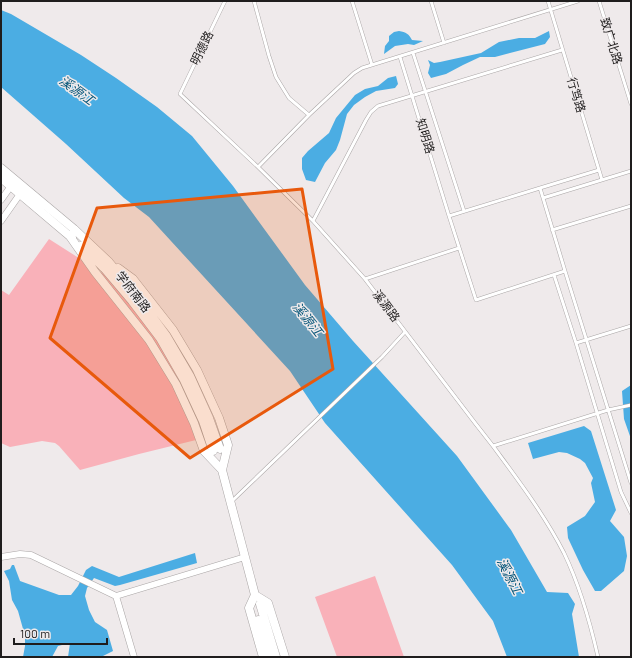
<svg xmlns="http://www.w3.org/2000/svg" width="632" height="658" font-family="Barlow,'Noto Sans SC',sans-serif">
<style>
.green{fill:#f9b1b9}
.water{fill:#4bade3}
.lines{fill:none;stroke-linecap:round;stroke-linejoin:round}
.lane-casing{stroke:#aaa6a6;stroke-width:4}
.street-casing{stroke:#aaa6a6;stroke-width:7}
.secondary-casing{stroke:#aaa6a6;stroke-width:9}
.lane{stroke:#fff;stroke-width:3}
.street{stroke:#fff;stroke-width:6}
.secondary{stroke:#fff;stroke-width:8}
.marked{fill:#e8590c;fill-opacity:0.2;stroke:#e8590c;stroke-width:3;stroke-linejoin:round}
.labels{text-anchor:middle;stroke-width:3;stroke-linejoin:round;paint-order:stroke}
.street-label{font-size:12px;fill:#1f1d1d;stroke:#efeaeb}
.water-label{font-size:13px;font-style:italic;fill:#055579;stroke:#efeaeb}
</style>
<rect width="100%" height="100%" fill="#efeaeb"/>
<!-- green -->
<path class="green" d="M49,239L107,276L157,336L188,398L196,440L139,454L80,470L59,446L55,443L42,441L10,447L1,443V290L9,295Z
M375,576L404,657H337L315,597Z"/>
<!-- water -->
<path class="water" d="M1,10L11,14L81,55L116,78L157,107L192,136L233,186L305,285L353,341L457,456L511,530L547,592L568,593L575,604L572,614L579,657H507L493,621L452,565L325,423L290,371L149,217L124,198L66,144L1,87Z
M399,31C406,32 409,34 412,40L423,41L414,45L408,44L395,46L384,54L385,46L389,41V36L394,32Z
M549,31L550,37L545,44L495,57H480L463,65L446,74L431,78L428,73L430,65L428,60L434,63L440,62L481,53L499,42L519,38H535Z
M396,76L398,84L395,88L376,91L365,97L354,105L347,114L340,140L336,150L325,163L315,182L306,180L302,169V158L308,151L329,133L336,118L355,95L365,89L378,86L388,78Z
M631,385V439L624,419L622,391Z
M584,426L591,431L616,510L610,521L624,537L627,556L624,571L601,591H595L583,570L568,538L567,527L585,516L595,502L591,483L593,478L585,463L580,459L567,453L559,452L533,459L528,443Z
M195,553L197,563L120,585L115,586L94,578L87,588L85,596L89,610L95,622L107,630L113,651L101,657H68L70,643L58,646L52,657H23L25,646V636L18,611L12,600L9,581L4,571L10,569L12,565H14L20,581L59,595H71L78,586L86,570L92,566L119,577Z"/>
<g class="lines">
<!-- lane casing -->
<g class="lane-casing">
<path id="lane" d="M225,1L180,94L258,167L313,221L365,279L475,423L493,446L608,410L631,405
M254,1L269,56L276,77L289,98L309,115
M352,1L372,65
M431,1L444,43
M548,1L602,180
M599,1L631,104
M413,53L464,211
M400,57L449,216
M258,167L309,115L354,73L362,68L578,1
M540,188L565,271L476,300L449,216Z
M540,188L599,170
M543,198L631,171
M313,221L366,120L371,112L378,106L562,50
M552,230L631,206
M565,271L631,483
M554,275L576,343L621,492L631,513
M365,279L459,248
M576,343L631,326
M493,446C518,480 544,514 564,553C580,586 590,622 598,657
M232,501L382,357L405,332"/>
</g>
<!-- street casing -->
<g class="street-casing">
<path id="street" d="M1,200L11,186
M1,221L20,194
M1,557L20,554L31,555L116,596L245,557
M116,596L134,657"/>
</g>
<!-- secondary casing -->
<g class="secondary-casing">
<path id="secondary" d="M1,168L74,229L109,262L138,297L166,335L190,376L209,418L220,449
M1,178L72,238
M69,235L95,272L149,340L176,384L194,423L204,451L222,470L255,595L249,608L263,657
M81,246L104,268L132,301L160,338L184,380L203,421L213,451
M118,268L133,279L173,330L197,370L219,418L228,445L222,470
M255,595L268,603L285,657
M260,604L276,657
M258,620L269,657"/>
</g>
<!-- lane -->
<use href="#lane" class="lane"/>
<!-- street -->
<use href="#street" class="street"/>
<!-- secondary -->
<use href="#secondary" class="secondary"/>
</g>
<!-- marked area -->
<path class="marked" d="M302,189L333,369L190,458L50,338L97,208Z"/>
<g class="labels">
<!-- street labels -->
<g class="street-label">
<text transform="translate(611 41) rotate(73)" y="4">致广北路</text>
<text transform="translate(202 48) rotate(-64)" y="4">明德路</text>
<text transform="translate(576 95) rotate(73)" y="4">行笃路</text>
<text transform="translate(425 136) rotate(73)" y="4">知明路</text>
<text transform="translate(133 292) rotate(52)" y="4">学府南路</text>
<text transform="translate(386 306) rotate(53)" y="4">溪源路</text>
</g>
<!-- water labels -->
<g class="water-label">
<text transform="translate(77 90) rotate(36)" y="5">溪源江</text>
<text transform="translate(308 319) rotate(51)" y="5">溪源江</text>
<text transform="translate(510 576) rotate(63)" y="5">溪源江</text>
</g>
</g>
<!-- border -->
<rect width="632" height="658" fill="none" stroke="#1f1d1d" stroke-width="4"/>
<!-- scale -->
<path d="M14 638v6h93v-6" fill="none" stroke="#1f1d1d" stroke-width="2"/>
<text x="20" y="638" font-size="12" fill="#1f1d1d" stroke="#efeaeb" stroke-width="3" paint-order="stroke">100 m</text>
</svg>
